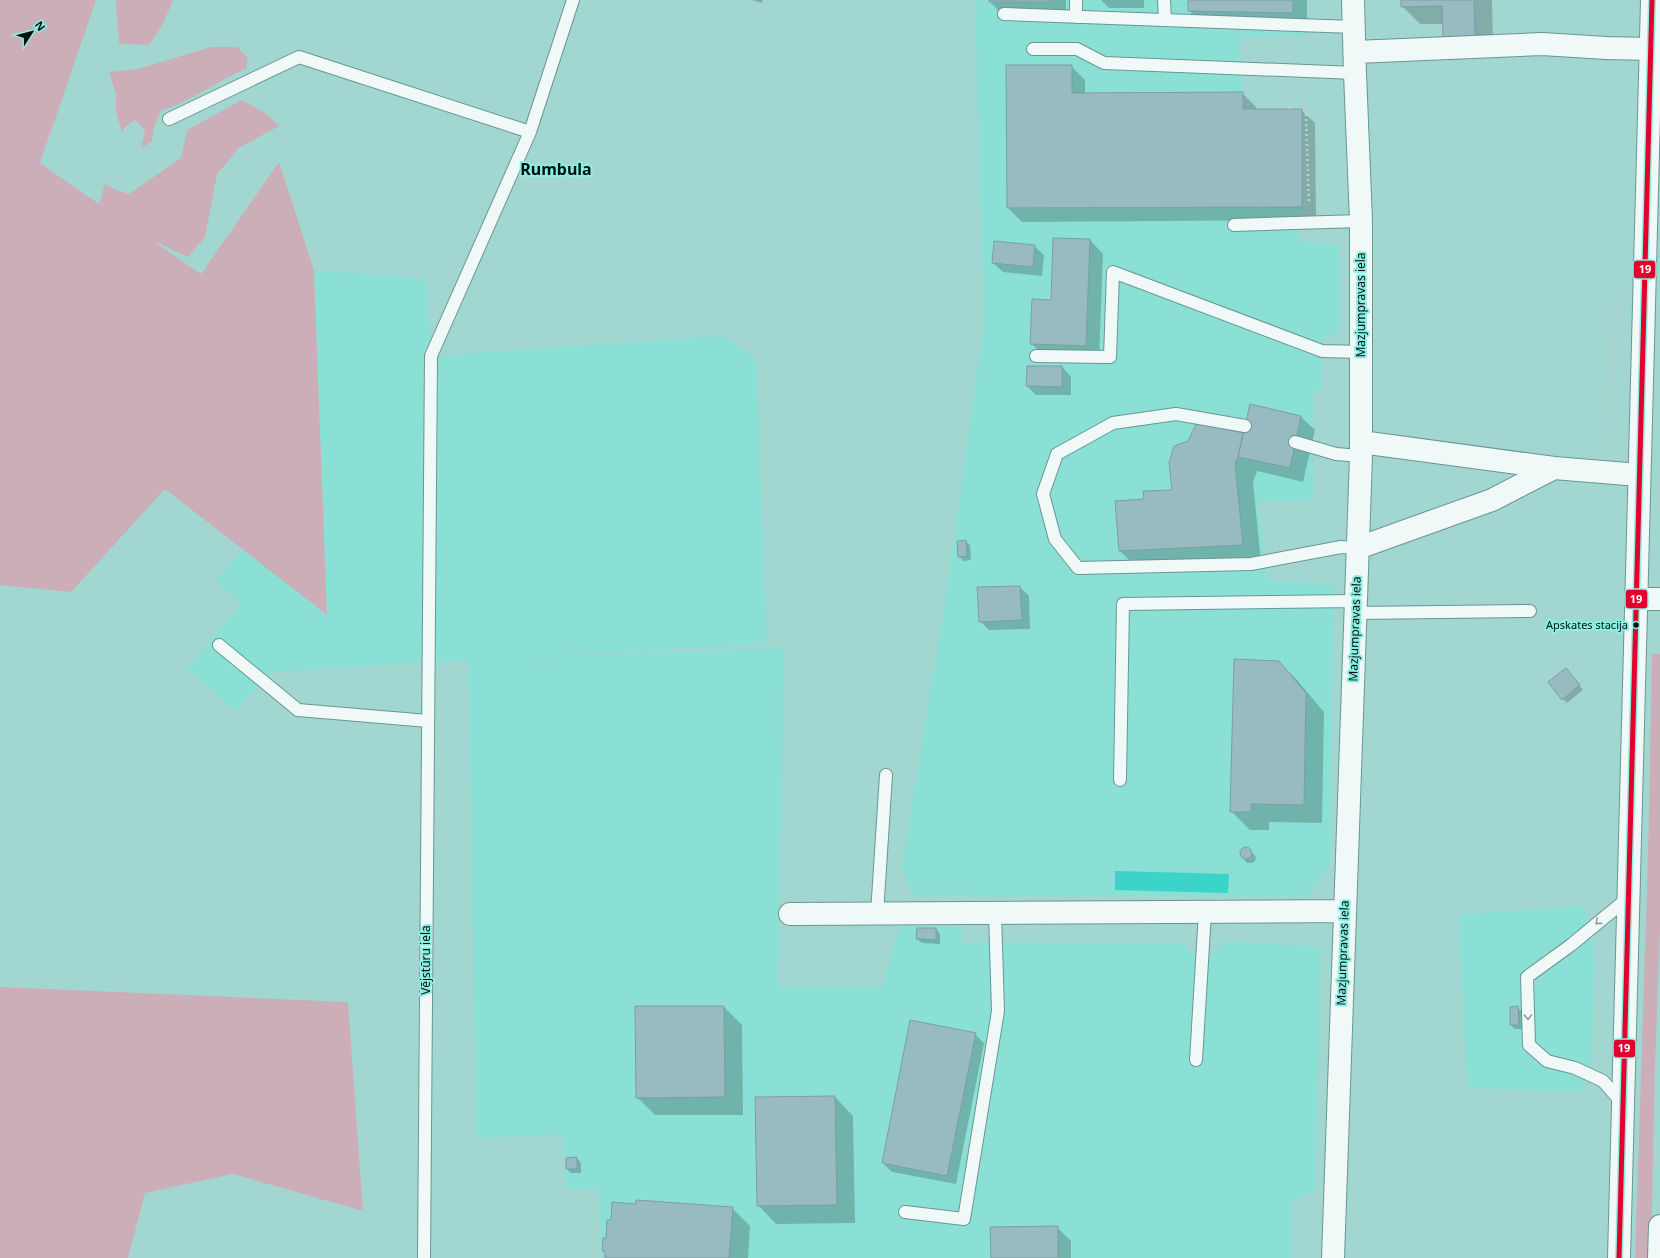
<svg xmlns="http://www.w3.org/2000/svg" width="1660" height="1258" font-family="'Noto Sans',sans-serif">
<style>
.built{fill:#8be0d6}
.green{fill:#ccaeb8}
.water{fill:#3ad4c8}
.shadow{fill:#0003}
.building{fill:#98bbc2;stroke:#7c9ea5}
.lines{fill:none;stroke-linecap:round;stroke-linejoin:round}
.lane-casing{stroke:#689692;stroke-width:14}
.street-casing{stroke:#689692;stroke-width:24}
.highway-casing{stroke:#689692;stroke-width:24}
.path{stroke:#c0cfce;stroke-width:2.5;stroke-dasharray:2 3;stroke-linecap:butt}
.lane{stroke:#f1f9f8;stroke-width:12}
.street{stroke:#f1f9f8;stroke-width:22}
.highway{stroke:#f1f9f8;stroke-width:22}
.bus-1-casing{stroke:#8cede2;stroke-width:8}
.bus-1{stroke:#e4002b;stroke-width:5}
.oneway{stroke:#919c9b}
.bus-dot{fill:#00110f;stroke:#8cede2;stroke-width:1.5}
.labels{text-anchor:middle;stroke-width:4;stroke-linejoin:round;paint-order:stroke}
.bus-label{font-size:11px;fill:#00110f;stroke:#8cede2;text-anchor:end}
.street-label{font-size:12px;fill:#00110f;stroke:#8cede2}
.district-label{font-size:16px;font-weight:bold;fill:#00110f;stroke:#8cede2}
.line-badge{stroke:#8cede2;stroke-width:1.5}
.badge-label{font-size:11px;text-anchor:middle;font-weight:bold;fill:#fff}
</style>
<rect width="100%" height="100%" fill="#a2d7d1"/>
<!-- built -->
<path class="built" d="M975,0H1308L1307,35L1238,38L1243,92V109H1302V207L1299,241L1339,245V333L1322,339V389L1313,390V500L1258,502L1267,580L1334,584L1330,865L1307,897L912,895L902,866L948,583L984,322Z
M314,270L427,279L431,356L723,336L756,359L767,644L509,658L784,648L778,987H883L900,925L962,928L961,942L1184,944L1191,953H1212L1226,941L1321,947L1315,1191L1292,1202L1291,1258H602L600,1189H566L563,1134L477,1138L468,660L271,672L235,711L187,669L242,603L216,581L255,537L324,536Z
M1585,906L1595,954L1592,1051L1583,1091L1468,1088L1458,915Z"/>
<!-- green -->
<path class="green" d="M0,0H96L40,163L99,204L105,184L116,190L129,194L181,158L187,130L242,100L267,114L279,126L239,148L217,174L205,237L188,257L153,241L201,274L279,162L314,270L327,615L165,489L71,592L0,585Z
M117,0H173L163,24L149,45L119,44L116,4Z
M211,47H237L248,58L246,69C217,81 191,101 161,111L154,127L152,141L141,148L145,131L135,120L125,127L122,133L116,112V94L109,72L138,69Z
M1652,654H1660V929L1655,1065L1651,1258H1635L1648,856Z
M0,987L348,1002L363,1211L233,1174L145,1193L128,1258H0Z"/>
<!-- water -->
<path class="water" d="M1115,871L1229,874L1228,893L1115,890Z"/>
<!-- shadow -->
<path class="shadow" d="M752,0H763L762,3Z
M990,0H1066V15L1004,16L990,2Z
M1101,0H1144V8H1109Z
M1189,0H1307V26L1203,24L1189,11Z
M1402,0H1492L1493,55L1444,24H1420L1402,6Z
M1071,66L1085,80V94L1242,93L1256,107V110H1301L1315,123L1316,220L1022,222L1008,208Z
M1090,240L1103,254L1099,360L1045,357L1031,343Z
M1034,246L1044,255L1042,276L1003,272L993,263Z
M1062,367L1071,377V395H1036L1027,386Z
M1251,406L1301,417L1315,430L1303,482L1257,471L1253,482L1261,562L1138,569L1120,551L1116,502L1145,500L1173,491L1189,442L1198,423L1244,435Z
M965,541L970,545L971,560L963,561L959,556Z
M1020,587L1029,596L1030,629L989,630L980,621Z
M1279,662L1297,680L1324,712L1322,823L1269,822V830H1250L1231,811Z
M1570,673L1583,690L1567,703L1563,699Z
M1244,848L1249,849L1256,857L1255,861L1252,863H1247L1240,854L1241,850Z
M936,929L940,934V944L922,943L917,939Z
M724,1007L742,1025L743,1115H655L637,1097Z
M1518,1008L1522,1012V1029H1515L1511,1025Z
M975,1034L984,1043L956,1184L892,1172L883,1163Z
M835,1097L853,1116L855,1223L776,1224L758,1205Z
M577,1158L581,1163V1173H571L567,1169Z
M636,1205L732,1208L750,1226L748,1258H606V1253L603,1251L612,1221Z
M1057,1227L1071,1241V1258H992Z"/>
<!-- building -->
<path class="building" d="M989,0H1053V2H989Z
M1188,0H1293V13L1188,11Z
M1401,0H1474L1475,37L1443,38L1442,6L1401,7Z
M1006,65H1072V93L1243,92V109H1302V207L1007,208Z
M1053,238L1090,239L1086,346L1030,344L1032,299L1051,300Z
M994,241L1035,245L1033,267L992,263Z
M1027,366H1062V387L1026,386Z
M1250,404L1301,416L1290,468L1238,457Z
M1197,422L1243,433L1238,457L1235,463L1243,545L1119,551L1115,501L1144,499L1143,491L1172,490L1169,463L1174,446L1188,441Z
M966,540L967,556L958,557L957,541Z
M1020,586L1022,620L979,622L977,587Z
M1234,659L1279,661L1306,693L1304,805L1251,804V812H1230Z
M1566,668L1580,685L1562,700L1548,682Z
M1240 853a6 6 0 1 1 12 0a6 6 0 1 1-12 0Z
M917,928H936V940L916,939Z
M635,1006H724L725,1097L636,1098Z
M1518,1006L1519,1025H1510V1007Z
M910,1020L976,1033L947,1176L882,1163Z
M835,1096L837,1205L757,1206L755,1097Z
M577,1157V1169H566V1158Z
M636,1200L733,1207L729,1258H605V1251H602L603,1238H606L607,1220H611L612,1202L636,1204Z
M1058,1226V1258H991L990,1227Z"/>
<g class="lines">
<!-- lane casing -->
<g class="lane-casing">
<path id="lane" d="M1076,0V17
M1164,0L1165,20
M1004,14L1354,27
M1033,49H1077L1104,63L1355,73
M169,119L299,57L530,132
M1234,225L1361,221
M1036,356L1110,357L1113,272L1322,351L1361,352
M1245,426L1176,414L1113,423L1057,454L1043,494L1055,539L1078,568L1251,564L1341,547L1358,548
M1295,442L1336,454L1361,456
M1356,613L1530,611
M219,645L298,710L428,721
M1120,780L1123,604L1356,601
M877,914L886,775
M1196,1060L1205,912
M1623,1104L1603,1081L1575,1068L1547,1061L1529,1045L1527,977L1571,945L1628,898
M905,1212L964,1219L998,1011L995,913
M424,1258L431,356L530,132L573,0"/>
</g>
<!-- street casing -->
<g class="street-casing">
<path id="street" d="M1355,52L1542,44L1606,48L1650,49
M1554,468L1639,475
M1358,548L1492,500L1554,468L1361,442
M1637,599H1660
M790,914L1344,911
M1333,1258L1361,456V221L1355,73L1353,0"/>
</g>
<!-- highway casing -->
<g class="highway-casing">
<path id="highway" d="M1619,1258L1652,0
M1659,1258L1660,1226"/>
</g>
<!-- path -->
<path class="path" d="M1289,87L1290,109
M1305,89L1309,204
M1603,449L1609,419L1617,298"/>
<!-- lane -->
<use href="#lane" class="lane"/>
<!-- street -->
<use href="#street" class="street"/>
<!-- highway -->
<use href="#highway" class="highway"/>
<!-- bus-1 casing -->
<g class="bus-1-casing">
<path id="bus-1" d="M1619,1258L1652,0"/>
</g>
<!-- bus-1 -->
<use href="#bus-1" class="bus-1"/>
</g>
<!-- one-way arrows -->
<defs><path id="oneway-chevron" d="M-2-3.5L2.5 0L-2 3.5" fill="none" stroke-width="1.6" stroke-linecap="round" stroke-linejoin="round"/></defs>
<g class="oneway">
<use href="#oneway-chevron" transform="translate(1598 922) rotate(140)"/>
<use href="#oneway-chevron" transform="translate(1528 1017) rotate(88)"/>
</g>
<!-- markers -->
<circle class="bus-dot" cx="1636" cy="625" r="3.5"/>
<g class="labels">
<!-- bus labels -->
<g class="bus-label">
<text x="1628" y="629">Apskates stacija</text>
</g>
<!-- street labels -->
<g class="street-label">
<text transform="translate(1361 305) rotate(-90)" y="4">Mazjumpravas iela</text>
<text transform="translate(1355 629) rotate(-88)" y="4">Mazjumpravas iela</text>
<text transform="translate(1343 953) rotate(-88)" y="4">Mazjumpravas iela</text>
<text transform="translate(426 960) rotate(-90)" y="4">Vējstūru iela</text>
</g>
<!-- district labels -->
<g class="district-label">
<text x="556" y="175">Rumbula</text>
</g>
</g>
<g class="line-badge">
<rect x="1633" y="260" width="23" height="19" rx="4" fill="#e4002b"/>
<rect x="1625" y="589" width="23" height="20" rx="4" fill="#e4002b"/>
<rect x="1613" y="1039" width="23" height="19" rx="4" fill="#e4002b"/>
</g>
<g class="badge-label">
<text x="1645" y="273">19</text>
<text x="1636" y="603">19</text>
<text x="1624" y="1052">19</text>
</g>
<!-- north arrow -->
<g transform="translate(32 32) rotate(54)" stroke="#8cede2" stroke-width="3" paint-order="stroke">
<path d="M0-3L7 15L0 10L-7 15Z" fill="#00110f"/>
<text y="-6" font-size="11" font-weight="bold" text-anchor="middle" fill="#00110f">N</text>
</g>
</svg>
